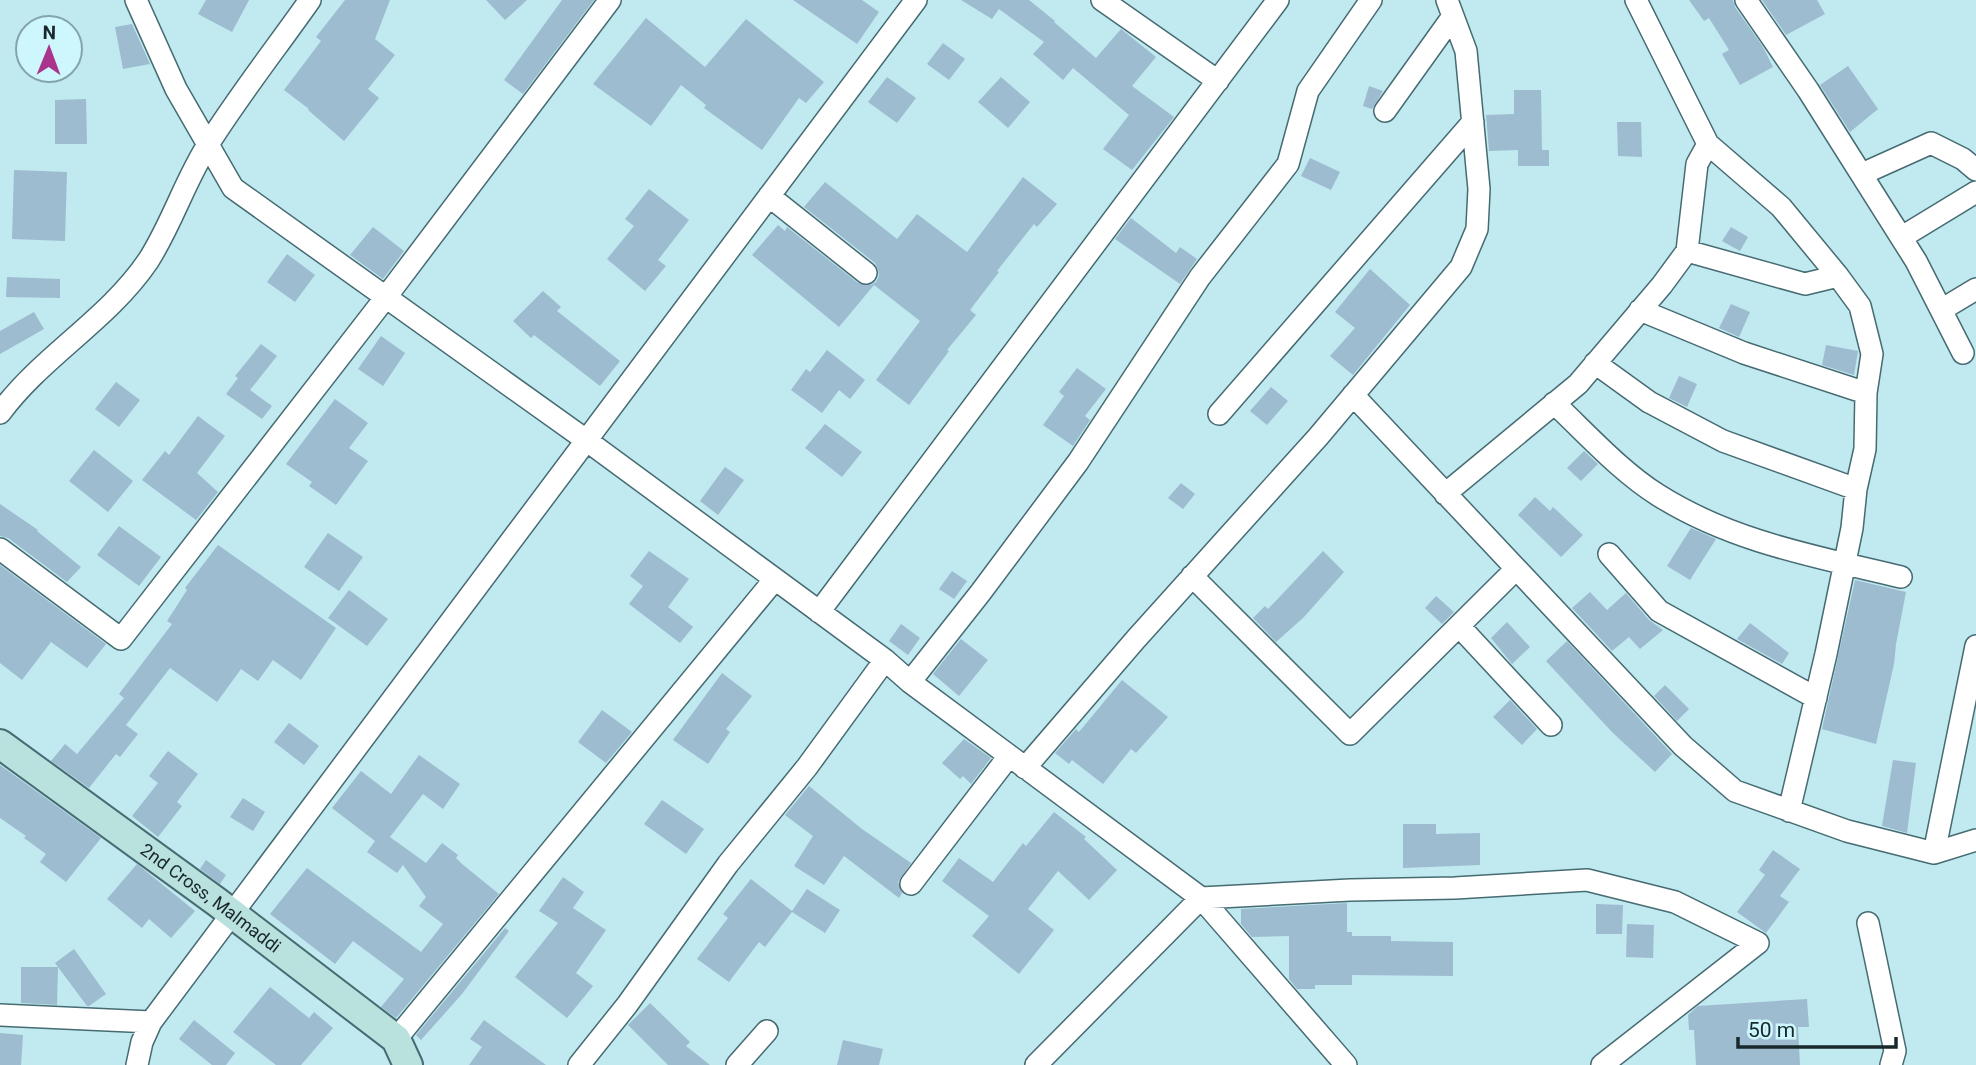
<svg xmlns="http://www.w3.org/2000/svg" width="1976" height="1065" font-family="Roboto,sans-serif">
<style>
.building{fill:#9ebcd0}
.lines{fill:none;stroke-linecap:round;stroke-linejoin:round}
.street-casing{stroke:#466b72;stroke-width:24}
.secondary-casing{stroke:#466b72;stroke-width:32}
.street{stroke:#fff;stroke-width:21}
.secondary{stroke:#b9e1dd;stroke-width:28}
.labels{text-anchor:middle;stroke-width:5;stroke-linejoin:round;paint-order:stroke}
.street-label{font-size:18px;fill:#18282b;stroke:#cdf6fd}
</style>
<rect width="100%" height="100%" fill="#c0e9f0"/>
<!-- building -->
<path class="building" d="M206,0H249L232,32L198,14Z
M345,0H390L375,39L395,55L368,89L379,98L344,141L308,110L309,109L284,90L321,41L316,37Z
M486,0H527L505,20Z
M562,0H594L523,94L504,80Z
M793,0H862L879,12L857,44Z
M961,0H1029L1055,21L1054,22L1096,58L1121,29L1156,57L1132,86L1174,117L1132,170L1103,149L1129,115L1073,68L1063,80L1033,54L1044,42L999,9L992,19Z
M1689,0H1733L1735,7L1763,47L1773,67L1740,85L1722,54L1729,50L1709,18L1704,21Z
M1762,0H1817L1825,14L1786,35Z
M646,18L705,67L746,19L824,82L806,103L799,98L762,150L704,108L706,105L681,85L651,126L593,84Z
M132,24L150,64L123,69L115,27Z
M943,43L965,59L949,80L927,64Z
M1848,66L1878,109L1850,132L1820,85Z
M887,77L916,98L897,123L868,102Z
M1001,77L1030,102L1008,128L978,102Z
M1369,86L1383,91L1372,109L1363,106Z
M1514,90H1541L1542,150H1549V166H1518V150L1489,151L1486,115L1514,114Z
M86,99L87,144H55V100Z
M1617,122H1641L1642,157L1618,156Z
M1310,158L1340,172L1331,190L1301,176Z
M14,170L67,172L65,241L12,239Z
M1023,177L1057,204L1037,227L1034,224L997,271L999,272L970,310L976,315L947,350L949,351L909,405L876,380L920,321L874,285L839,327L752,255L778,225L785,231L787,227L858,283L870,285L876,282L879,276L878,269L875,263L804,207L825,182L897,239L917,214L967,252Z
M649,189L689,220L658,260L666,266L645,291L607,259L634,226L625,219Z
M1131,218L1176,253L1180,247L1197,259L1180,284L1115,239Z
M373,227L404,251L383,279L350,255Z
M1731,227L1748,237L1740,251L1722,241Z
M287,254L315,275L295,302L267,282Z
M1370,269L1410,305L1353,375L1330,356L1355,328L1335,312Z
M7,277L60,279V298L6,297Z
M543,291L561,307L557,311L620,361L600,386L534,335L531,338L513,321Z
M1731,304L1750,312L1739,337L1719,328Z
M34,312L44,329L0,354V331Z
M381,336L405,353L383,386L358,369Z
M261,344L277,356L250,390L272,406L262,419L226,394L238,378L235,376Z
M1826,345L1858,351L1854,375L1822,365Z
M827,350L865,380L850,399L839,390L822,413L791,390L806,369L810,372Z
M1077,368L1106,389L1085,416L1090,420L1073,446L1043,425L1064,396L1059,392Z
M1679,376L1697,384L1687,407L1669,398Z
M116,382L140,400L119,427L95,409Z
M1271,387L1288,401L1267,425L1250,411Z
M335,399L368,423L349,448L368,461L336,505L309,486L312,482L286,464Z
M198,416L225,436L197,473L218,492L196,520L142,480L165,451L169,455Z
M825,424L862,452L842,477L805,448Z
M94,450L133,481L108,512L69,481Z
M1584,451L1598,464L1581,481L1567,468Z
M725,467L744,480L718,515L700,501Z
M1181,483L1195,494L1183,509L1168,498Z
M1535,497L1550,511L1553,507L1583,535L1561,557L1518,515Z
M0,504L38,530L37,531L81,567L67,582L8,538L0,536Z
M119,526L161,557L139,586L97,555Z
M1691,528L1716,539L1690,580L1667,566Z
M328,533L363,557L339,591L304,567Z
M218,545L336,628L301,680L273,660L258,681L241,669L217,702L170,668L126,725L138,734L120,757L116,754L89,788L51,761L65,744L77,754L124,698L119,694L172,624L167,621L187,590L185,588Z
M649,551L689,579L668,607L693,627L680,643L629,604L643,586L630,576Z
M1323,551L1344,572L1304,617L1276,642L1253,618L1265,606L1268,609Z
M0,565L106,644L87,668L51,642L22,680L0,663Z
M952,571L967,581L954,599L939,589Z
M1855,580L1906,592L1896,644L1894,664L1876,744L1822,729Z
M349,590L388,619L367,646L328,618Z
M1590,592L1607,610L1626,593L1649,620L1663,630L1640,649L1629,637L1612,651L1572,608Z
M1436,596L1454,612L1442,624L1425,608Z
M1507,622L1530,647L1512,664L1491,638Z
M1750,623L1789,653L1782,664L1737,639Z
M901,624L920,638L908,655L889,641Z
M961,639L988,660L959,696L933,674Z
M1567,641L1672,754L1655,772L1612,732L1546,661Z
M722,673L752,696L726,729L730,732L708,764L673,740Z
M1122,680L1168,717L1136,753L1131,749L1103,784L1072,760L1069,764L1055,753L1076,729L1079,732Z
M1665,685L1689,709L1677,721L1654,696Z
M1510,700L1537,729L1522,745L1493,717Z
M602,710L632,732L606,763L578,742Z
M289,723L319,746L304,765L274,742Z
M964,739L991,758L971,784L963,776L960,779L942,763Z
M168,751L198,774L177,802L182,806L158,837L132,816L158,783L149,776Z
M419,755L460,784L443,809L423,794L390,837L426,863L442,843L458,855L456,858L462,864L499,894L396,1018L381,1007L404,979L353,941L335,964L270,914L307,868L421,952L443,924L419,906L426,897L403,865L397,873L367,852L375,841L332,808L361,771L391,794Z
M1893,760L1916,763L1907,833L1882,826Z
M0,765L101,838L66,882L40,862L46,854L24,838L26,836L0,818Z
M809,786L862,829L911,863L898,882L902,893L899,898L844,856L824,885L794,866L813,836L785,815Z
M243,798L265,812L253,831L230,817Z
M662,800L704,829L686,854L644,824Z
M1054,812L1086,837L1084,839L1117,870L1089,900L1058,871L1028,909L1054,930L1019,974L972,936L989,916L942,881L959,858L993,882L1023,843L1026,846Z
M1403,824H1436V834L1480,833V865L1403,868Z
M1773,850L1800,869L1780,896L1789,902L1766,933L1737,912L1765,875L1759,870Z
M206,860L226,875L220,884L200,869Z
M137,864L195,911L171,938L149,919L142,928L107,899Z
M563,877L584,892L573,908L606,930L576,973L593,986L567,1018L515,977L558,923L539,911Z
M751,879L792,911L807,889L840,910L825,933L792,912L765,947L759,942L729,982L697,959L728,918L723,914Z
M1347,903V932H1352V936H1391V941L1453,942V976L1352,975V985H1315V989H1297L1289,979V936L1252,937L1241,924V909Z
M1596,904L1623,905L1622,934H1596Z
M1627,924L1654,925L1653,958L1626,957Z
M505,928L509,931L462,994L421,1040L416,1035Z
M74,949L106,994L89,1006H87L55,963Z
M21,967H58L57,1005L21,1003Z
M270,987L309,1018L314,1012L333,1028L301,1065H276L233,1032Z
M1807,999L1809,1027H1798L1800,1065H1696L1694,1030H1689L1688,1015L1698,1006Z
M650,1003L690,1042L686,1046L710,1065H668L628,1025Z
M194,1020L235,1053L226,1065H212L179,1039Z
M484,1020L495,1028L546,1065H469L482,1047L470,1039Z
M0,1033L23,1035L21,1065H0Z
M843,1040L883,1049L879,1065H837Z"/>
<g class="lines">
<!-- street casing -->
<g class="street-casing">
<path id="street" d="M136,0L176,89L233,188L586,440L885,660L910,682L1201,898L1346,1065
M1102,0L1218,81
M1636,0L1708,144L1781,207L1838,276L1860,306L1872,354L1866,393L1865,449L1856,489L1852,528L1826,654L1789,811
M1746,0L1808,90L1916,261L1963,353
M1385,111L1453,16
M1862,174L1931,143L1963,159L1976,170
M769,196L866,273
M1902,237L1976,192
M1687,251L1805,284L1838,276
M1640,310L1744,353L1866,393
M1941,310L1976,289
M1595,363L1649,402L1723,441L1856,489
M1353,395L1683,746L1735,791L1847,831L1934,853L1976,840
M1554,403C1587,434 1620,471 1658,495C1732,542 1818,557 1901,577
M0,413C42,356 108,320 148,261C172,224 185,180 209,143C240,94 277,47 310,0
M1219,414L1473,122
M1445,494L1578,384L1662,285L1687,251L1697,164L1708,144
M0,549L121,639L386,297L610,0
M1609,554L1659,611L1816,698
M1192,576L1350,734L1516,569
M819,612L1278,0
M1459,626L1551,725
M910,682L981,592L1078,462L1200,277L1288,164L1308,91L1371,0
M1025,768L1136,639L1318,437L1461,267L1477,229L1479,189L1466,51L1447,0
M1934,853L1976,646
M911,884L1009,756
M1868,923L1895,1051L1891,1065
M0,1015L151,1022
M396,1039L775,579
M137,1065L142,1042L151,1022L916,0
M579,1065L627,1005L728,864L807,767L885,660
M737,1065L767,1031
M1036,1065L1201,898L1350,890L1455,888L1587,880L1675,902L1758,943L1602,1065"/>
</g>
<!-- secondary casing -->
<g class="secondary-casing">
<g id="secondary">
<path id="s1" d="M0,744L217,902L396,1039L408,1065"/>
</g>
</g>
<!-- street -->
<use href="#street" class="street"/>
<!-- secondary -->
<use href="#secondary" class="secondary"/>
</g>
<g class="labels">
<!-- street labels -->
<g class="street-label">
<text dy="6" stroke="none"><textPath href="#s1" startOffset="261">2nd Cross, Malmaddi</textPath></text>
</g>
</g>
<!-- north arrow -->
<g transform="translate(49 49) rotate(1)"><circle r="33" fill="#cdf6fd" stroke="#85a4a9" stroke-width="2"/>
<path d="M0-5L12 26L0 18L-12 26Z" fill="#aa348b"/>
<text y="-10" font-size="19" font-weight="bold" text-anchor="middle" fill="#18282b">N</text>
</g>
<!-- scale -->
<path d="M1738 1037v10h158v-10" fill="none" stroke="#18282b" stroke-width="3.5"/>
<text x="1748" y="1037" font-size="21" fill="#18282b" stroke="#cdf6fd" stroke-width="5" paint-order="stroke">50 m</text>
</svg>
